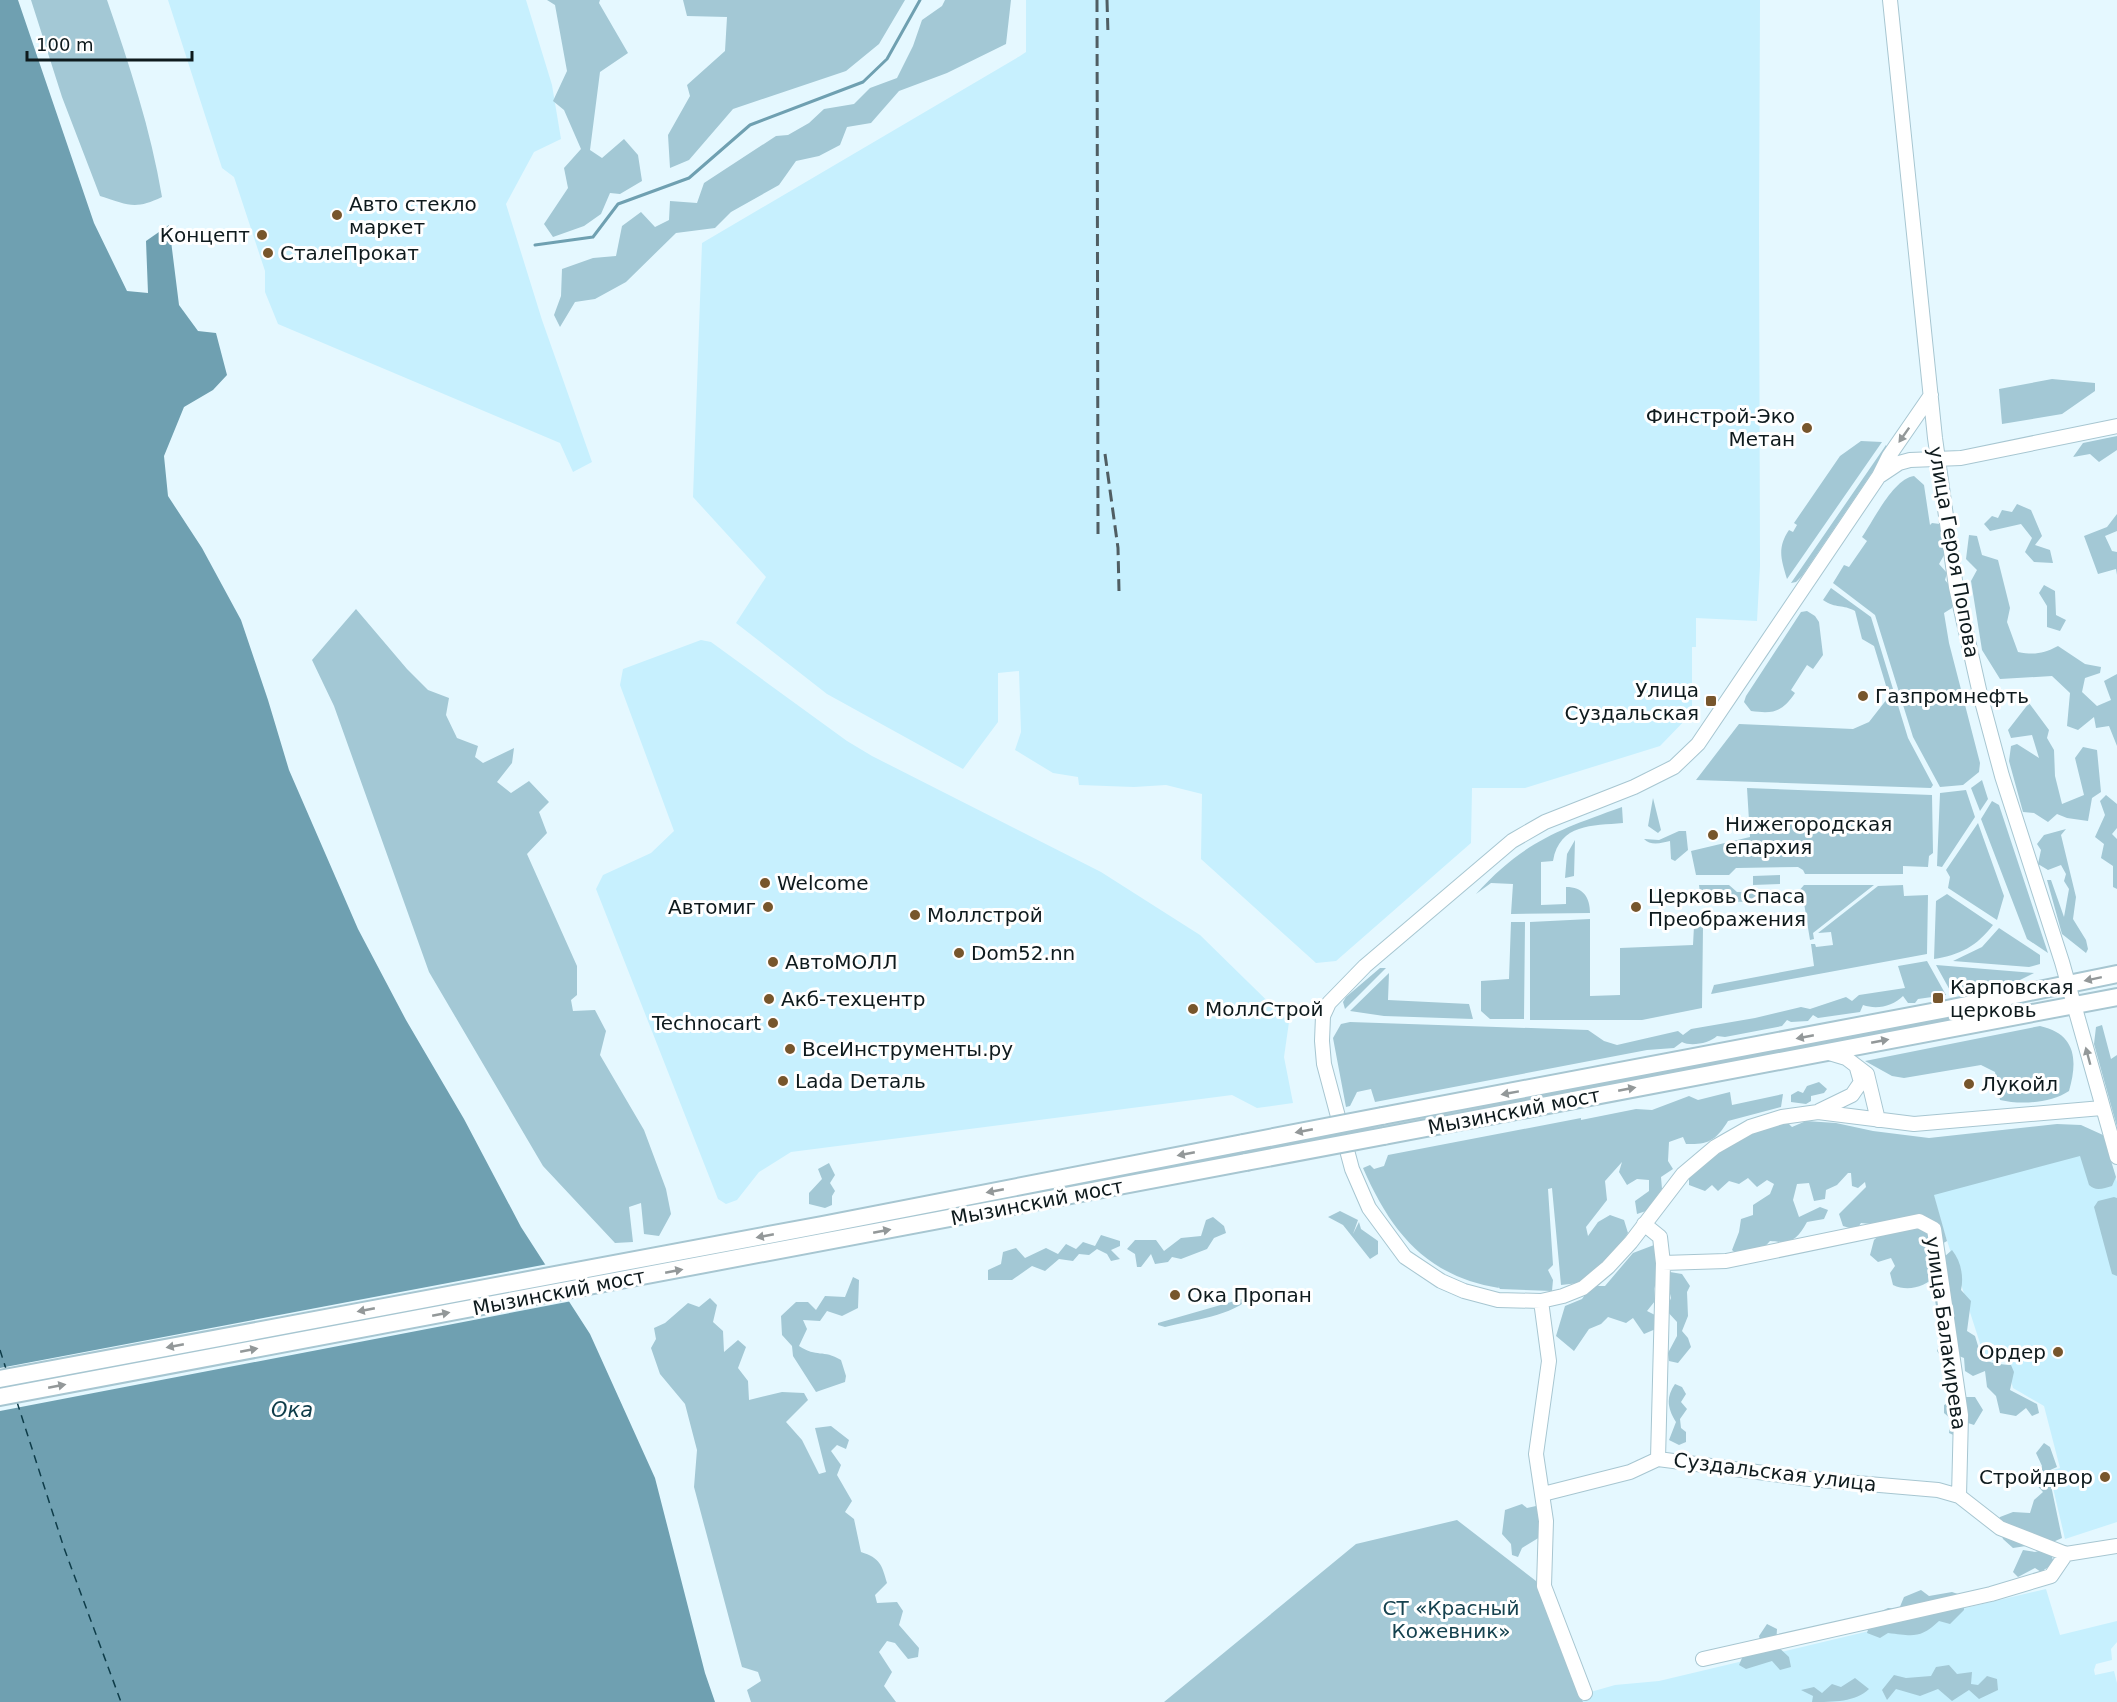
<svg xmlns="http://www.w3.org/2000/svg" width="2117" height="1702" font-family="'DejaVu Sans',sans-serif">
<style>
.built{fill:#c7f0fe}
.green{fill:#a3c8d5}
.water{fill:#6fa0b1}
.pier{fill:#e5f8ff}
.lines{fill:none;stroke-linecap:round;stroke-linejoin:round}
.stream{stroke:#6fa0b1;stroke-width:3}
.ferry{stroke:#0e3c49;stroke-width:1.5;stroke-dasharray:8 6;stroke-linecap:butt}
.minor-casing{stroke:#a7c6d1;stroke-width:16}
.major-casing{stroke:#a7c6d1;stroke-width:20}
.minor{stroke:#fff;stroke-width:14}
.major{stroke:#fff;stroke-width:16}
.rail{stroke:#505e63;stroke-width:3;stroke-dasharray:12 6;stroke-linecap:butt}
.major-bridge-casing{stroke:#a7c6d1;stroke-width:20;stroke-linecap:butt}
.major-bridge{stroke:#fff;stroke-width:16}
.oneway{fill:#939899}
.poi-dot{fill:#77562c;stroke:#fff;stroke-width:2}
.labels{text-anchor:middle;stroke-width:6;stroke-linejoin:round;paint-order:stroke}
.poi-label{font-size:20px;fill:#0e1a1d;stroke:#fff;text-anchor:start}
.street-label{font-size:20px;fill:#0e1a1d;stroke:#fff}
.park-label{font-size:20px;fill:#15424f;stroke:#fff}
.water-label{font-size:21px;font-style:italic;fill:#0e3c49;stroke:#fff}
</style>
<rect width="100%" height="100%" fill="#e5f8ff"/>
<!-- built -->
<path class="built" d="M168,0H526L552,85L561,139L534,152L506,204L542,320L592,462L573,472L560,443L278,324L265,292V271L234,177L222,168Z
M1026,0H1760L1759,223L1760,566L1757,621L1696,618V647H1692V713L1660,746L1525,788H1472L1471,843L1336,961L1316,963L1201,859L1202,794L1166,785L1134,787L1079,785L1078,777L1053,773L1015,750L1021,732L1019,671L998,673V722L963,769L827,694L736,623L766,577L693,497L702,243L1020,56L1026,52Z
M701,640L711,642L847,741L872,756L1101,872L1200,935L1289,1022L1284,1057L1293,1103L1257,1108L1232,1095L791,1152L759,1172L737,1200L726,1204L718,1199L596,889L603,875L651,853L674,831L620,685L623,669Z
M2103,1135L2117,1182V1522L2065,1539L2049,1471L2060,1468L2044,1406L2013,1388L2005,1359L1986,1362L1942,1225L1929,1178Z
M2046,1589L2060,1635L2117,1621V1642L2111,1649L2112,1660L2096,1664L2094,1670L2095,1675L2114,1671L2117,1683V1702H1583L1580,1695L1615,1685L1659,1681Z"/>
<!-- green -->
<path class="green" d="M31,0H107C129,64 151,130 162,197C135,210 128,205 100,196L62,97Z
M547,0H600L599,3L628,53L600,72L590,150L602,158L624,139L638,155L642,181L620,194L610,193L601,214L584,226L553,237L544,224L568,188L564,168L581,149L564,110L553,101L567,71L555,5Z
M683,0H905L879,44L846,71L733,109L689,160L670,168L668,135L690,96L687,85L725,51L727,17L687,16Z
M945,0H1011L1006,44L947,73L899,91L871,123L847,127L840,145L819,156L796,161L779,185L731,212L715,228L676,233L626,282L595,299L575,302L560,327L554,315L561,296L562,269L593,258L616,256L622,226L641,212L655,227L669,220L670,201L697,203L704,183L776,136L788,135L809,123L824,109L854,104L870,88L897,78L913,46L922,20L942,6Z
M2052,379L2095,383V391L2062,414L2002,424L1999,389Z
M2117,436V450L2099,462L2090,454L2073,457L2083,443Z
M1861,441L1882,442L1787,579C1781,559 1777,548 1789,530L1793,532L1797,525L1794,523L1840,456Z
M1886,445L1888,449L1802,576L1796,582L1791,583Z
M1914,476L1924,485L1930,525L1932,523L1940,524V533L1945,536L1947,550L1939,564L1947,573L1945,580L1953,590L1952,608L1944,613L1949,643L1980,763L1979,772L1963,785L1940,787L1913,737L1875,615L1833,583L1844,565L1849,567L1867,541L1862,537C1874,520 1893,479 1914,476Z
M2017,504L2031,510L2042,536L2035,545L2050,550L2053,563L2034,562L2025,552L2032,538L2021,524L1990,531L1984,524L1992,516L1998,518L2002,510L2012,512Z
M2117,514V531L2105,536L2112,551L2117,552V575L2116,569L2098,574L2084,536L2107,527Z
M1969,535L1977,536L1982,555L1998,560L2010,608L2007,622L2018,652C2034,655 2043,654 2058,646L2085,664L2101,667L2100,673L2085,678L2082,692L2097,706L2111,700L2104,681L2117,674V746L2109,726L2096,728L2094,717L2078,730L2067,726L2070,693L2052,676L2000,679L1982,650L1971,581L1977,570L1966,559Z
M2044,585L2055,591L2056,615L2066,620L2060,631L2047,627V606L2039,593Z
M1831,588L1871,617L1908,738L1933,785L1931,788L1696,780L1739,724L1853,729L1869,722L1887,699V689L1874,646L1862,639L1855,611C1843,604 1836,609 1823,600Z
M356,609L407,669L428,690L449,698L446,715L457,738L478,746L475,757L483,763L514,748L512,763L497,782L511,793L529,781L549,802L539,812L547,833L527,854L577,966V995L571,1000L573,1011L595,1010L606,1031L600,1055L644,1130L666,1189L671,1214L659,1236L644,1234L641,1203L629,1207L633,1242L615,1243L543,1166L429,972L334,706L312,660Z
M1807,611L1815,616L1819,622L1823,655L1813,669L1807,665L1791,690L1795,693C1782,712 1774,714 1751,711L1744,702L1746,696L1801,612Z
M2029,703L2049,730L2047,738L2054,750L2055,776L2062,804L2084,795L2075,758L2083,747L2097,750L2101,792L2092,798L2088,821L2067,818L2057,814L2048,822L2034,813L2023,812L2009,761L2011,746L2017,744L2039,758L2032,735L2011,738L2008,730Z
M1982,780L1988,799L1980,811L1971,788Z
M1747,788L1932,795L1933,853L1929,856L1928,867L1903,866V874H1805L1803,870L1798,867L1736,868L1729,875H1696L1691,851L1750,837Z
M1966,790L1975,817L1942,867L1937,866L1940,793Z
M2106,795L2117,804V828L2112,834L2117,839V889L2113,887V866L2101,858L2104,844L2095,837L2105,815L2100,801Z
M1653,798L1661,830L1658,833L1648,826Z
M1992,801L1999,805L2048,953L2027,939L1981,819Z
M1622,807L1623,823C1592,826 1560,823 1553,861L1541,862V905L1566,904V887C1583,887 1590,897 1590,913L1511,914L1513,884L1491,883L1476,894C1523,842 1558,830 1622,807Z
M1978,823L2004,896L1997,920L1948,888L1950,877L1946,870Z
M2066,829L2061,835L2076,897L2073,919L2086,940L2088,949L2086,953L2062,934L2047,880H2051L2064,917L2069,889L2064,881L2066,874L2061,865L2048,870L2038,864L2041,850L2037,844L2044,835Z
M1679,831H1686L1688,850L1675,861L1671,859L1670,841C1662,843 1650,846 1644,839L1659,840Z
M1575,840L1574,876L1565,878L1567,854Z
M1780,875V884L1753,885V876Z
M1699,885H1729L1737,892H1798L1804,885H1874L1813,933L1814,939L1810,940L1804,903L1701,901Z
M1903,885L1904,896L1928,895L1927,954L1711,994L1714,985L1814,966L1811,944H1815L1816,947L1833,945L1831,932L1818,933L1878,886Z
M1947,894L1993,925C1977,946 1960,955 1934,959L1936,901Z
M1590,919V996L1620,995V948L1693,945L1694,926L1699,925L1703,927L1702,1008L1642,1020H1530V922Z
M1511,922H1525L1524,1019H1490L1481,1011V981L1509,979Z
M1999,928L2040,955V964L2029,967L1953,961L1982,947Z
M1927,961L1946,995L1918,999L1915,1003H1908L1903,996C1893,1006 1877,1010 1863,1005L1860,1012L1818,1018L1813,1015L1808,1021L1791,1022L1787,1020L1782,1026L1725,1037L1717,1036C1710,1043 1691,1047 1682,1042L1674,1048L1647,1050L1375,1102L1371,1089L1357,1092L1350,1106L1346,1107L1333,1038L1341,1024L1350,1022L1588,1030L1604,1041L1617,1045L1678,1031L1683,1035L1691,1029L1755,1018L1801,1007L1810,1009L1846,997L1852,1001L1859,995L1905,988L1898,966Z
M1936,965L2034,973L2020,980L1952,994Z
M1380,968H1386L1345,1009L1343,1002L1346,997Z
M1389,973L1388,1000L1469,1004L1473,1019L1384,1016L1350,1011Z
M2102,1025L2111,1059L2117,1055V1127L2094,1044L2096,1027Z
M2040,1026C2076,1034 2078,1060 2069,1091C2051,1103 2021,1105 2000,1100L1995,1072L1981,1065L1904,1078L1892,1076L1865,1061Z
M1819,1082L1827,1089L1824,1093L1811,1096V1101L1806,1104L1791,1102V1095L1798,1091L1803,1093L1807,1086Z
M1730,1092L1732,1105L1783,1094L1781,1107L1728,1121C1716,1140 1709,1145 1686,1144L1683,1137L1669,1142L1668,1161L1673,1169L1661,1177L1662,1189L1646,1211L1637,1214L1635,1201L1649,1191V1180L1637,1179L1627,1185L1619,1172L1622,1162L1605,1181L1607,1200L1586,1227L1588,1236L1598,1222L1610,1215L1624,1220L1628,1233L1613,1254L1579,1283L1561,1285L1552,1188L1548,1189L1553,1265L1548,1270L1553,1280L1552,1291L1500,1289L1498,1286L1499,1288C1426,1276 1391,1232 1363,1168L1370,1165L1374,1169L1384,1166L1388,1155L1581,1118V1120L1636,1109L1652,1110L1689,1096L1698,1100Z
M1786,1121L1792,1127L1806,1121L1836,1123L1873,1131L1929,1138L2057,1124L2081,1125L2103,1135L2116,1177L2112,1186C2104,1188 2096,1192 2089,1185L2080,1156L1934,1195L1947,1241L1933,1249L1937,1275C1925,1287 1908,1292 1893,1285L1890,1273L1895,1266L1891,1258L1878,1262L1870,1255L1874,1240L1883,1232L1881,1225L1861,1223L1856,1230L1843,1226L1839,1214L1866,1187L1865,1182L1858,1188L1852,1186L1851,1173H1848L1837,1185L1826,1190L1825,1199L1814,1201L1809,1183L1797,1184L1793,1200L1799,1217L1820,1207L1828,1210L1824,1219L1807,1222C1797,1240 1791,1244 1770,1241L1758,1254L1739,1256L1732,1250L1739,1232L1741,1219L1753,1215V1205L1770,1194L1774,1184L1767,1180L1757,1187L1748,1178L1739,1184L1729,1181L1718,1191L1712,1185L1705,1191L1689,1185V1175C1720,1152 1748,1131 1786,1121Z
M829,1163L835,1175L830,1183L835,1191L832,1196V1205L825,1208L809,1204V1193L822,1179L818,1169Z
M2114,1197L2117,1198V1276L2112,1274L2094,1207L2098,1201Z
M1340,1211L1358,1220L1353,1234L1359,1222L1361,1229L1378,1241V1254L1370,1259L1343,1225L1328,1217Z
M1213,1217L1224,1226L1226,1233L1214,1238L1207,1249L1181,1259L1172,1257L1168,1262L1155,1264L1151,1254L1141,1267H1137L1135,1254L1127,1249L1135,1240H1156L1164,1251L1181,1238L1201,1236L1206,1220Z
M1101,1235L1120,1241V1246L1111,1250L1120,1259L1111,1261L1107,1254L1097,1249L1089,1255L1079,1254L1073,1261L1059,1259L1045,1271L1032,1266L1012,1280H988V1270L1001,1264L1003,1252L1016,1248L1025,1258L1046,1248L1058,1254L1066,1244L1076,1249L1083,1242L1095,1246Z
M1654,1245L1665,1255L1654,1289L1655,1301L1647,1311L1659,1317L1658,1328L1644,1334L1633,1318L1626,1323L1608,1317L1601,1324L1589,1329L1574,1351L1556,1336L1565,1306L1582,1299L1591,1286H1605L1633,1253Z
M1952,1250C1961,1261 1964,1277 1961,1290L1971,1301L1967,1331L1975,1336C1983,1362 1983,1363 2011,1365L2014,1372L2010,1390L2037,1404L2039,1413L2032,1416L2026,1408L2016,1416L2000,1413L1996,1396L1987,1387L1985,1371L1973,1376L1965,1371L1964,1358L1954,1354V1379L1948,1385L1943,1374L1945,1362L1937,1351L1942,1338L1934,1295L1939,1287L1944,1257Z
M1670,1272L1682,1274L1690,1286L1687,1292L1688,1316L1682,1331L1688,1338L1691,1347L1678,1363L1669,1361L1668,1353L1677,1336V1322L1666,1310L1671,1298L1667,1281Z
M853,1277L859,1280L858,1308L842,1316L827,1311L820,1321L803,1320L807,1329L799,1346C817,1358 823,1349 841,1360L846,1376L845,1382L816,1392L793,1356L792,1346L782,1335L781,1316L796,1302H808L816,1310L825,1296L845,1297Z
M1252,1296C1233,1316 1192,1320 1165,1327L1158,1325V1323Z
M710,1298L717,1305L713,1322L723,1331L724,1352L738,1340L746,1347L738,1368L748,1381L749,1400L782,1392L804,1393L808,1400L786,1422L802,1440L819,1474L826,1472L815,1428L831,1426L849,1440L846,1449L837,1445L831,1451L841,1465L837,1475L852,1501L845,1512L854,1519L861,1552C880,1558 882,1565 887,1583L875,1595L877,1603L897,1602L903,1611L899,1625L919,1648L918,1657L908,1659L895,1643L887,1641L879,1652L892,1672L884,1686L896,1702H751L747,1690L761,1681L758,1672L742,1667L694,1487L697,1450L685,1404L660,1374L651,1348L656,1339L654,1328L665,1323L688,1303L699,1307Z
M1675,1384L1682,1387L1686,1394L1681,1402L1687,1409L1680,1419L1681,1428L1686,1432V1442L1679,1445L1669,1440L1676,1422C1667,1408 1666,1397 1675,1384Z
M1966,1397H1975L1983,1410L1974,1425L1968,1423L1958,1437L1949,1433L1951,1419L1944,1413V1405L1950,1402L1962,1411Z
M2044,1443L2050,1447L2057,1467L2048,1471L2062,1538L2053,1542L2013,1548L2003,1539L1997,1523L2000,1517L2013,1512L2030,1513L2034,1500L2043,1492L2034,1482L2042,1466L2036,1453Z
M1522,1504L1527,1508L1536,1506L1543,1524L1540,1537L1522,1548L1518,1557L1512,1555L1511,1544L1502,1534L1505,1510Z
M1457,1520L1536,1581L1583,1702H1164L1356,1544Z
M2049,1548L2054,1563L2041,1572L2035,1568L2018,1577L2013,1572L2023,1550L2035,1552Z
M1921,1590L1929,1596L1952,1592L1964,1596V1610L1950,1624L1939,1621C1920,1639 1913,1636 1888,1633L1880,1638L1867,1633L1872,1616L1888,1608L1899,1609L1904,1597Z
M1767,1624L1777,1629L1776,1645L1789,1657L1791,1667L1780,1670L1772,1661L1746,1669L1739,1665L1742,1658L1763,1651L1759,1636Z
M1949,1665L1957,1674L1972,1672L1971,1684L1978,1685L1987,1676L1997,1679L1998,1690L1979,1699L1969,1690L1952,1701L1938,1689L1920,1696L1896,1689L1887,1700L1882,1690L1894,1675L1906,1678L1931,1676L1936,1667Z
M1855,1678L1869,1689C1856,1702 1833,1702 1812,1702L1813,1696L1801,1690L1814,1687L1822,1693L1832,1684L1841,1687Z"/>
<!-- water -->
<path class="water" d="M0,0H18L94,223L127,291L148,293L146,241L169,225L179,305L198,331L216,333L227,375L213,390L184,407L164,456L168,496L202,548L241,620L268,700L289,770L358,929L406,1020L464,1119L521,1227L590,1334L655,1478L705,1673L715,1702H0Z"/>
<!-- pier -->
<path class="pier" d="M548,1264L572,1301L0,1411V1368Z"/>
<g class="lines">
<!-- stream -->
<path class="stream" d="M535,245L593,237L618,204L689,178L750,125L863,82L887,59L920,0"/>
<!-- ferry -->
<path class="ferry" d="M0,1350L6,1369
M17,1402L64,1548L121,1702"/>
<!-- minor casing -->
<g class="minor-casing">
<path id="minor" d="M1890,0L1935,438L1956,587L1980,694L2002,776L2062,962L2117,1157
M1931,395L1889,456L1879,476L1698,744L1674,767L1634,787L1545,822L1512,841L1365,966L1329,1003L1323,1016L1322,1041L1324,1064L1352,1169L1369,1208L1405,1257L1441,1281L1464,1291L1498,1300L1541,1301L1563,1296L1583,1288L1608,1267L1631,1242L1683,1174L1715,1147L1750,1127L1782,1117L1818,1112L1914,1124L2102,1108
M1881,475L1899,463L1910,460L1961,458L2117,426
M1826,1052L1846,1058L1867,1074L1878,1120
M1819,1111L1852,1095L1861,1082L1857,1068
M1644,1224L1660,1237L1663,1263L1658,1459
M1663,1263L1726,1261L1919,1221L1934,1229L1961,1415L1959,1496
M1541,1301L1549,1361L1536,1454L1546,1521L1544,1586L1585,1693
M1658,1459L1810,1479L1938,1490L1959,1496L2000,1528L2066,1554L2117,1546
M1543,1494L1630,1472L1658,1459
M1703,1659L1991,1594L2051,1576L2066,1554"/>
</g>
<!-- major casing -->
<g class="major-casing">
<path id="major" d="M1382,1116L1942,1010L2117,974
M1384,1136L2117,997
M0,1379L822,1225L1243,1143
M0,1397L1246,1162"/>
</g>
<!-- minor -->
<use href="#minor" class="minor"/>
<!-- major -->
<use href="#major" class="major"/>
<!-- rail -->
<path class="rail" d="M1097,0L1098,534
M1107,0L1108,34
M1105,454L1118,548L1119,591"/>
<!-- major-bridge casing -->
<g class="major-bridge-casing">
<path id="major-bridge" d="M1243,1143L1382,1116
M1246,1162L1384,1136"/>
</g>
<!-- major-bridge -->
<use href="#major-bridge" class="major-bridge"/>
</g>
<!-- one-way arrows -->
<defs><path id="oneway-solid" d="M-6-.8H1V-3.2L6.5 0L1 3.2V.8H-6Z" transform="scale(1.5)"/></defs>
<g class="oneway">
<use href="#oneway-solid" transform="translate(1904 435) rotate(125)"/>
<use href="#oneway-solid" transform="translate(2093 979) rotate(168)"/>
<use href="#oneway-solid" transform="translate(1805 1037) rotate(169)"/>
<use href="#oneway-solid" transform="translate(1880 1041) rotate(-11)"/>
<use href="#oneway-solid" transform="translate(2088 1056) rotate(-105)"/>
<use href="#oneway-solid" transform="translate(1627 1089) rotate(-11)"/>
<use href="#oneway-solid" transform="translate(1510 1093) rotate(170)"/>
<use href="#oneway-solid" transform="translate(1304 1131) rotate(169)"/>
<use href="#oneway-solid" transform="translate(1186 1154) rotate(169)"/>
<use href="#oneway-solid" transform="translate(995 1191) rotate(169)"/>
<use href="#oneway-solid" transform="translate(882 1231) rotate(-11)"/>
<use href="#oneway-solid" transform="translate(765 1236) rotate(169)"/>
<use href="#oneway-solid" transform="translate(674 1271) rotate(-11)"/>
<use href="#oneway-solid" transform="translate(366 1310) rotate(169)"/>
<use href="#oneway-solid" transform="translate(441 1314) rotate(-11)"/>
<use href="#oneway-solid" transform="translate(175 1346) rotate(169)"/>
<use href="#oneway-solid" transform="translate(249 1350) rotate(-11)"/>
<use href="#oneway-solid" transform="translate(57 1386) rotate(-11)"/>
</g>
<!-- markers -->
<g class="poi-dot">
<circle cx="337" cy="215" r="6"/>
<circle cx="262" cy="235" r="6"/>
<circle cx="268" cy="253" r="6"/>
<circle cx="1807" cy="428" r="6"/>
<circle cx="1863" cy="696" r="6"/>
<rect x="1705" y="695" width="12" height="12" rx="3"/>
<circle cx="1713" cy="835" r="6"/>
<circle cx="765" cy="883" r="6"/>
<circle cx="768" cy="907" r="6"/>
<circle cx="1636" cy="907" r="6"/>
<circle cx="915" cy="915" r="6"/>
<circle cx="959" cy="953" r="6"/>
<circle cx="773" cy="962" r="6"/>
<rect x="1932" y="992" width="12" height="12" rx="3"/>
<circle cx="769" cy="999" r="6"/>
<circle cx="1193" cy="1009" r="6"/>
<circle cx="773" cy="1023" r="6"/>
<circle cx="790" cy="1049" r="6"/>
<circle cx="783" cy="1081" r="6"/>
<circle cx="1969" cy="1084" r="6"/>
<circle cx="1175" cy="1295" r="6"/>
<circle cx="2058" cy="1352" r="6"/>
<circle cx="2105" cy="1477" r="6"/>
</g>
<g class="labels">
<!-- poi labels -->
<g class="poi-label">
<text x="349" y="211">Авто стекло<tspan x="349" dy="23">маркет</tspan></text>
<text x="250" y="242" text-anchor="end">Концепт</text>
<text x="280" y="260">СталеПрокат</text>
<text x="1795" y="423" text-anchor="end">Финстрой-Эко<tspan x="1795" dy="23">Метан</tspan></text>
<text x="1699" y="697" text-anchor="end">Улица<tspan x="1699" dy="23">Суздальская</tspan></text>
<text x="1875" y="703">Газпромнефть</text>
<text x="1725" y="831">Нижегородская<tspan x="1725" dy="23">епархия</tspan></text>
<text x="777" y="890">Welcome</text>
<text x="1648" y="903">Церковь Спаса<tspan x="1648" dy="23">Преображения</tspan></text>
<text x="756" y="914" text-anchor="end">Автомиг</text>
<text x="927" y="922">Моллcтрой</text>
<text x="971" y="960">Dom52.nn</text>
<text x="785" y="969">АвтоМОЛЛ</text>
<text x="1950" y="994">Карповская<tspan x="1950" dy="23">церковь</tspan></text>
<text x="781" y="1006">Акб-техцентр</text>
<text x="1205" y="1016">МоллСтрой</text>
<text x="761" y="1030" text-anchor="end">Technocart</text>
<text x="802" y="1056">ВсеИнструменты.ру</text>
<text x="795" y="1088">Lada Dеталь</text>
<text x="1981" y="1091">Лукойл</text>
<text x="1187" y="1302">Ока Пропан</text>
<text x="2046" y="1359" text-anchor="end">Ордер</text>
<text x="2093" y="1484" text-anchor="end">Стройдвор</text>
</g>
<!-- street labels -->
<g class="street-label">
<text transform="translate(1954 552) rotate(80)" y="7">улица Героя Попова</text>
<text transform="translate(1514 1111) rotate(-11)" y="7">Мызинский мост</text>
<text transform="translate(1037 1202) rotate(-11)" y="7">Мызинский мост</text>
<text transform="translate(559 1292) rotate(-11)" y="7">Мызинский мост</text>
<text transform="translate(1946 1333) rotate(82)" y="7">улица Балакирева</text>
<text transform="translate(1775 1472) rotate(7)" y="7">Суздальская улица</text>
</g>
<!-- park labels -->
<g class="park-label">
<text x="1451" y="1615">СТ «Красный<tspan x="1451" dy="23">Кожевник»</tspan></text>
</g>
<!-- water labels -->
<g class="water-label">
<text x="292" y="1417">Ока</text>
</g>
</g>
<!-- scale -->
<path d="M27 51v9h165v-9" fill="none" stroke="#0e1a1d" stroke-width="3"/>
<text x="36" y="51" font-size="18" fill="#0e1a1d" stroke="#ffffff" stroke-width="4.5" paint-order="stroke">100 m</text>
</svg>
